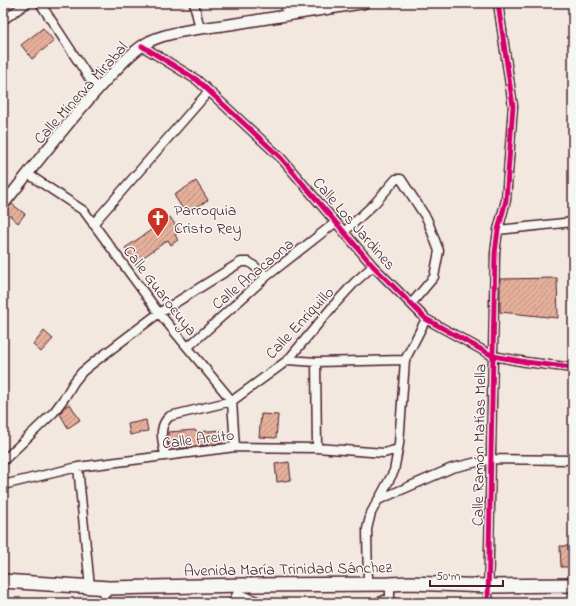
<svg xmlns="http://www.w3.org/2000/svg" width="576" height="606" font-family="'Indie Flower',sans-serif">
<style>
.building{fill:url(#building-hatch);stroke:#4a1f2b}
.lines{fill:none;stroke-linecap:round;stroke-linejoin:round}
.minor-casing{stroke:#4a1f2b;stroke-width:11}
.tertiary-casing{stroke:#4a1f2b;stroke-width:13}
.primary-casing{stroke:#4a1f2b;stroke-width:16}
.minor{stroke:#f6f6f2;stroke-width:8}
.tertiary{stroke:#f6f6f2;stroke-width:10}
.primary{stroke:#f6f6f2;stroke-width:13}
.cycleway-casing{stroke:#f6f6f2;stroke-width:8}
.cycleway{stroke:#d6006c;stroke-width:5}
.labels{text-anchor:middle;stroke-width:3;stroke-linejoin:round;paint-order:stroke}
.street-label{font-size:16px;fill:#4a1f2b;stroke:#f6f6f2}
.poi-label{font-size:16px;fill:#4a1f2b;stroke:#f6f6f2;text-anchor:start}
</style>
<defs>
<pattern id="building-hatch" width="6" height="6" patternUnits="userSpaceOnUse"><rect width="6" height="6" fill="#e5b09a"/><path d="M-1 1l2-2M0 6l6-6M5 7l2-2" fill="none" stroke="#bc8f7e"/></pattern>
</defs>
<rect width="100%" height="100%" fill="#f3e8e0"/>
<filter id="ink" filterUnits="userSpaceOnUse"><feTurbulence type="fractalNoise" baseFrequency=".025" numOctaves="2"/><feDisplacementMap in="SourceGraphic" scale="8" xChannelSelector="R" yChannelSelector="G"/><feConvolveMatrix kernelMatrix="1 2 1 2 8 2 1 2 1" color-interpolation-filters="sRGB"/></filter>
<g filter="url(#ink)">
<!-- building -->
<path class="building" d="M43,28L54,41L32,59L21,45Z
M196,181L208,200L186,214L174,195Z
M12,204L25,214L18,223L5,211Z
M170,217L180,232L175,235L178,240L171,245L168,240L135,263L125,248Z
M557,278L558,318L500,312V279Z
M44,331L53,339L41,352L33,345Z
M70,404L80,420L68,428L60,414L64,407Z
M261,414L278,415L276,438L259,437Z
M146,420L148,431L130,435L128,424Z
M195,430L196,432L221,430L222,443L169,449L168,432Z
M289,462L291,480L277,482L275,464Z
M560,546H573V567H561Z"/>
<g class="lines">
<!-- minor casing -->
<g class="minor-casing">
<path id="minor" d="M40,3L97,90
M194,3L200,29
M284,3L288,15
M3,20L27,3
M142,46L197,80L281,158L373,266L426,319L493,356L526,362L573,368
M28,174L84,211L159,313L232,401L235,447
M93,224L209,91
M498,230L573,222
M344,232L375,203L396,179H401L427,219L439,251L434,277L411,304
M188,347L267,276L336,222
M288,360L316,362L405,360
M316,362L317,448
M165,456C163,441 157,427 170,416L232,401L288,360L333,306L355,282L373,266
M3,461L54,412L65,397L74,382L82,372L93,363L159,313L241,262H249L267,276
M78,467L90,587
M3,485L78,467L235,447L317,448L384,453L398,449
M379,499L394,471L399,444L405,360L426,319
M368,585L367,529L371,513L378,500L452,468L490,459L573,460
M238,594L262,603
M100,603L109,588
M232,603L240,589
M377,603L390,598
M390,603V584
M488,603L495,253L498,230L506,200L513,106L498,3"/>
</g>
<!-- tertiary casing -->
<g class="tertiary-casing">
<path id="tertiary" d="M3,205C37,162 70,119 107,79C120,66 133,50 150,41C174,30 207,28 233,24C277,17 320,10 364,3"/>
</g>
<!-- primary casing -->
<g class="primary-casing">
<path id="primary" d="M3,581L109,588L243,585L390,584L410,583L488,586L573,585"/>
</g>
<!-- minor -->
<use href="#minor" class="minor"/>
<!-- tertiary -->
<use href="#tertiary" class="tertiary"/>
<!-- primary -->
<use href="#primary" class="primary"/>
<!-- cycleway casing -->
<g class="cycleway-casing">
<path id="cycleway" d="M142,46L197,80L281,158L373,266L426,319L493,356L526,362L573,368
M488,603L495,253L498,230L506,200L513,106L498,3"/>
</g>
<!-- cycleway -->
<use href="#cycleway" class="cycleway"/>
</g>
</g>
<!-- icons -->
<defs>
<g id="church-pin" transform="scale(1.15)"><path d="M0 17L-7.5 6A9.5 9.5 0 1 1 7.5 6Z" fill="#c8321e" stroke="#f6f6f2"/><path d="M-1.2-6h2.4v3.5h3.3v2.4h-3.3V6h-2.4V-.1h-3.3v-2.4h3.3Z" fill="#fff"/></g>
</defs>
<g fill-rule="evenodd">
<use href="#church-pin" x="158" y="218"/>
</g>
<g class="labels">
<!-- street labels -->
<g class="street-label">
<text transform="translate(80 92) rotate(-48)" y="6">Calle Minerva Mirabal</text>
<text transform="translate(355 223) rotate(49)" y="6">Calle Los Jardines</text>
<text transform="translate(252 273) rotate(-40)" y="6">Calle Anacaona</text>
<text transform="translate(161 290) rotate(52)" y="6">Calle Guarocuya</text>
<text transform="translate(299 322) rotate(-47)" y="6">Calle Enriquillo</text>
<text transform="translate(198 438) rotate(-7)" y="6">Calle Areito</text>
<text transform="translate(478 445) rotate(-89)" y="6">Calle Ramón Matías Mella</text>
<text transform="translate(288 568) rotate(-1)" y="6">Avenida María Trinidad Sánchez</text>
</g>
<!-- poi labels -->
<g class="poi-label">
<text x="174" y="215">Parroquia<tspan x="174" dy="18">Cristo Rey</tspan></text>
</g>
</g>
<!-- margin -->
<rect width="576" height="606" fill="none" stroke="#f6f6f2" stroke-width="16"/>
<rect x="8" y="8" width="560" height="590" fill="none" stroke="#4a1f2b" stroke-width="1.5" filter="url(#ink)"/>
<!-- scale -->
<path d="M430 580v6h73v-6" fill="none" stroke="#4a1f2b" stroke-width="2"/>
<text x="436" y="580" font-size="12" fill="#4a1f2b" stroke="#f6f6f2" stroke-width="3" paint-order="stroke">50 m</text>
</svg>
